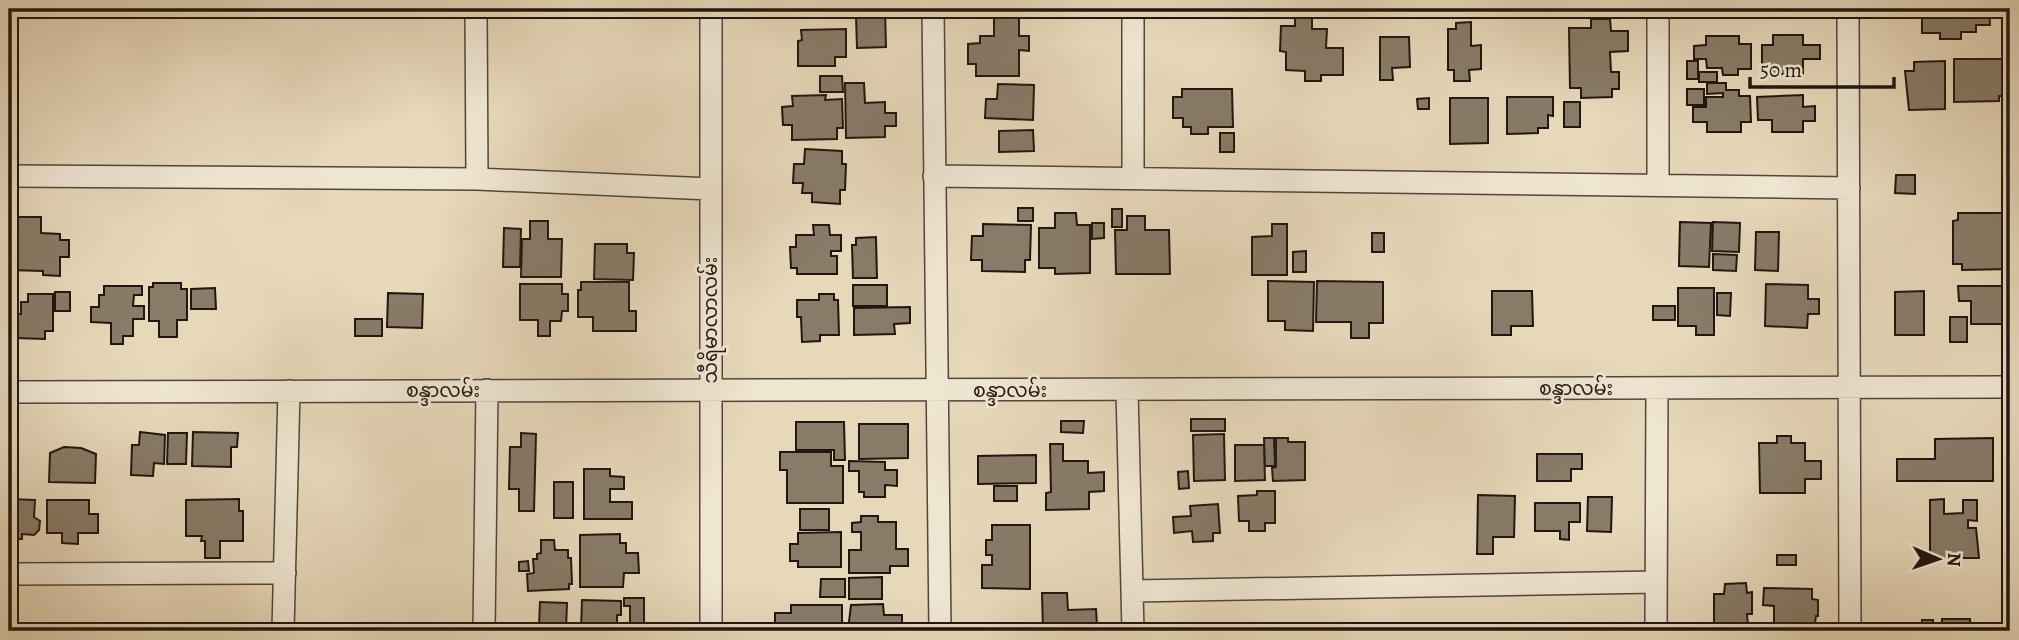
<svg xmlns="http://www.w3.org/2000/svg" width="2019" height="640" font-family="Alegreya,'Noto Sans Myanmar',serif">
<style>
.building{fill:#887b68;stroke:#211610;stroke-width:2}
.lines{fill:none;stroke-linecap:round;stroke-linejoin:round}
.street-casing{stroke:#52463a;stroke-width:24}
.street{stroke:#efe6d2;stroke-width:21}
.labels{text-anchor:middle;stroke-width:6;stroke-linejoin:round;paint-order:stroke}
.street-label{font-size:19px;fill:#211610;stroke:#efe6d2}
</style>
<rect width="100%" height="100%" fill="#e7d8ba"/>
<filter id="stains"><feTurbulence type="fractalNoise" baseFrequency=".00286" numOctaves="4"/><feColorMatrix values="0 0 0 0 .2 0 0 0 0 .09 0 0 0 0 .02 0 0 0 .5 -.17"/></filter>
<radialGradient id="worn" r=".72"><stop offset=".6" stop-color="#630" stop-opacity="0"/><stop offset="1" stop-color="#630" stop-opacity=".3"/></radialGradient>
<!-- building -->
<path class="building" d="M864,9H885L886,47L857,48L856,16H864Z
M1922,9H1989L1990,25H1976V32H1961V39H1940V33H1922Z
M994,15H1019V36H1029V51L1019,50V76H976V64H968V44L980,43V36H994Z
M1295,17H1312V29H1327L1326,48H1343V75H1321V81H1305V71L1286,70V52L1280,51L1281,26H1295Z
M1591,19H1610L1611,31H1628V51L1610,52L1611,72H1619V89H1612V97L1581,98V88H1570L1569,28H1591Z
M1471,22V46L1481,45V69L1469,70L1470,81H1454V70H1448V29H1456V23Z
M846,29V57H835V66H798V41L802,40L801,30Z
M1773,35H1803V45H1820V59H1803V74H1773V67H1762V45H1773Z
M1706,36H1739V44H1751V69H1738V75H1723L1722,68H1707L1706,59H1694V46L1706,45Z
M1380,37H1409L1410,67L1392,68L1393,80H1380Z
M1954,59H2005V69H2010V96H1999V101L1954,102Z
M1687,61H1698V79H1687Z
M1945,61V109L1909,110L1905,71H1914V62Z
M1699,72H1717V82H1699Z
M820,76H842L843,92H820Z
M845,83H864L865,103L885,102V113H896V126H885V137L846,138Z
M1707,83H1726V90H1739V96H1750L1751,122H1741V132H1707V122H1693V107H1706V97H1723V93L1707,94Z
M998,84L1034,85L1033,120L985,118L986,99H997Z
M1182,89H1232L1233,127H1208V134H1191V127H1183V118H1173V97H1182Z
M1687,89H1704V105H1687Z
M826,95L825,100L842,99L843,128H837V139L792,140V125H783L782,107L793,106L792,96Z
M1803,95V107L1815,106V121H1803V132H1772V120H1758L1757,97Z
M1507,97H1553V116L1548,115V128H1538V133L1507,134Z
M1429,98V109H1418L1417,99Z
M1450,98H1488V143L1450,144Z
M1564,102H1580V127H1564Z
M1033,130L1034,151L999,152V131Z
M1220,133H1234V152H1220Z
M805,149L842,151V164H846L845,190H840V204L812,202V193H802L803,183H793L794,164H804Z
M1896,175H1915V194L1895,193Z
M1018,208H1033V221H1018Z
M1112,209H1122V227H1112Z
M1055,213H1076L1077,225H1090V273L1055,274V268H1039V228H1055Z
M1958,213H2010V236H2007L2010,269L1962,270V264H1953V221L1958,220Z
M1127,216H1145V230H1169L1170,274H1116L1115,230H1127Z
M9,217H41V233L60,234V240H69V257H60V276L43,275V271L9,270Z
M530,221H548V239H562L561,277H521L522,239H530Z
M1680,222L1711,223L1709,267L1679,266Z
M1713,222L1740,223L1739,252L1712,251Z
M1092,223H1104V238L1092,239Z
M983,224L1031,225L1030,260H1025V272L982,271V260H971L972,236H983Z
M1272,224H1287V275H1252V237L1272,236Z
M813,225H829L830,235H841V251H831V256H837V274H797V268H791L790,247H796V235H814Z
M504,228L521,229L520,267H503Z
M1756,232H1779L1778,271L1755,270Z
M1372,233H1384V252H1372Z
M876,237L877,278H853L852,245H856V238Z
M595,244H627V253H634L633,280L594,279Z
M1306,251V272H1293V252Z
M1713,254L1737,255L1736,271L1713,270Z
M1268,281L1314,282L1313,331L1285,330V321H1268Z
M1317,281L1383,282V323H1369V338H1351V322H1316Z
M581,282H629V311H636V331H593V317H578V290H581Z
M153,283H181V289H187V320H177V337H159V321H149V287H153Z
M520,284H562V294H568V311H562L561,321H550V336H538V320H520Z
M1766,284L1808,285V299H1819V314H1808L1807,328L1765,326Z
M853,285H887V306H853Z
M104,286H142V295H134L133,306H144V319H133V336H123V344H111V323L91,322V307H99V295H104Z
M1958,286H2004V295L2010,296V324H1971V301H1959Z
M215,288L216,309H191V289Z
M1678,288H1714V335H1696V326H1678Z
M1492,291H1532L1533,326H1511V335H1492Z
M1924,291V335H1895V292Z
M55,292H70V311H55Z
M388,293L423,294L422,328L387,327Z
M1717,293H1731L1730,316L1717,315Z
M28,294H53V331H45V339L15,338L16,314H21V302H28Z
M819,294H834V300H838L839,335H820V341L802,342L801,317H797V300H819Z
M1653,306H1675V320H1653Z
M910,307V323L894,324L895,334L854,335V308Z
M1950,317H1967V342H1950Z
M355,319H382V336H355Z
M1191,419H1225V431H1191Z
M1061,421H1084L1083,433L1061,432Z
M796,422H844L845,460H834V450H796Z
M859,424H908V458L859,459Z
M140,432L165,435L164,464L154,463L153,476L131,475L132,445H139Z
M193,432L238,433L237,447H231V467L192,466Z
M168,433H187L186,464H167Z
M521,433L536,434L534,511H519V489H509L510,447H521Z
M1224,434L1225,480L1194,481L1193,435Z
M1777,436H1791V443H1805V461H1821V479H1805V493H1760L1759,443H1777Z
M1264,438H1274L1275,466H1265Z
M1276,438H1288V442H1305V480L1273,481L1272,468L1276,467Z
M1993,438V481H1897V459H1935V439Z
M1050,444H1063V461H1088V473L1104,472V491L1089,492V509L1046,510V493L1051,492Z
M1235,445H1264L1265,480L1235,481Z
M64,447L81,448L96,454L95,483L49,482L50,453Z
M780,452H831V466H843V503H787V470H780Z
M1537,454H1582V469H1571V481H1537Z
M1036,455V483L978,484V456Z
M849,461L885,462V470H897V486L885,485V497H864V492H859V471H849Z
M584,469H610V476L624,477V489H610V502H632V519H584Z
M1188,471L1189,488L1179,489L1178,472Z
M554,482H573V518H554Z
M994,486H1017V501H994Z
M1257,491H1275V523H1265V531H1249V521H1239L1238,496L1257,495Z
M1478,495L1515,496L1514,537H1493V554H1477Z
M1588,497H1612L1611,532L1587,531Z
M9,499L35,500L34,517L40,521L39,530L34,535L22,534V539H9Z
M239,499V511H243V541H220V558H205V541H201L202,536H186V500Z
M1944,499V514L1963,513V500H1977V521L1968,520V528H1976L1979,558H1930V500Z
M47,500H89V514H98V533H78V544L62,543V533H47Z
M1535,503H1580V522H1569V540L1560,539V531H1535Z
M1218,504L1220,533H1213V541L1193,542L1192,531L1174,533L1173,517L1191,516L1190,506Z
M800,509H829V530H800Z
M861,516H878V522H896V549H908V566H890V573H849V550H861V532H852V523L861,522Z
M992,525H1030V589L982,588V565H992V555H986V540H992Z
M841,532V567H798V561H790V544H798V533Z
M620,534V543H626V553H638L639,573H624L623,587H580V535Z
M541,540H554L555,550H568V558H571L572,584H569V589L528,591L527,574L534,573L533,559H537V554L541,553Z
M1777,555H1796V565H1777Z
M528,561L529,571H519V562Z
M882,577V599H849V578Z
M821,579H845V597H820Z
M1746,583L1747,593L1752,592V614H1747L1748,625L1714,626V594H1724L1725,584Z
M1764,588L1812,589V599L1818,600V616H1816L1815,623H1811V628H1774V606L1763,605Z
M1042,593H1067L1068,610L1096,609L1097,625L1091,626V631H1043Z
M624,598H644V624H630V606H624Z
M582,600L621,601V615H617V630L581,629Z
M540,602L567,603L566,630H556V626H539Z
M883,604L884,615H902V631L848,630L851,605Z
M791,605H842V631L775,629V613H791Z
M1942,619H1970L1971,631H1922V620H1933V624L1942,623Z"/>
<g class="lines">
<!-- street casing -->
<g class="street-casing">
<path id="street" d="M476,9L477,179
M933,9L940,631
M1133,9V178
M1848,9L1850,631
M9,176L477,179L711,189
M934,176L1849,188
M1658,185V9
M1127,390L1133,631
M9,392L2010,387
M9,574L285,573
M1133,591L1656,582
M283,631L289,391
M484,631L487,390
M711,631V9
M1656,631L1657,388"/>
</g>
<!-- street -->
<use href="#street" class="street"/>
</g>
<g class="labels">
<!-- street labels -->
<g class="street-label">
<text transform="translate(710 320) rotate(-90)" y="7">သီရိမာလာလမ်း</text>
<text x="1576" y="395">စန္ဒာလမ်း</text>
<text x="443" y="397">စန္ဒာလမ်း</text>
<text x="1010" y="397">စန္ဒာလမ်း</text>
</g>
</g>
<!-- margin -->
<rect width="2019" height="640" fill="none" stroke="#e7d8ba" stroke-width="35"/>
<rect x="10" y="10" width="1998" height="619" fill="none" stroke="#211610" stroke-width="3.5"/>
<rect x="18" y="18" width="1984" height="605" fill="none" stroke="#211610" stroke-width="2"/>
<!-- north arrow -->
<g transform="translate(1938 559) rotate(92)" stroke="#efe6d2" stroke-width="5" paint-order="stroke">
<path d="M0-5L12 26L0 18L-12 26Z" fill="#211610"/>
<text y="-10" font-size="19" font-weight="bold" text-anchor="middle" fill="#211610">N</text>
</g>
<!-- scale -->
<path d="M1750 77v10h144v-10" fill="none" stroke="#211610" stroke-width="3.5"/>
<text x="1760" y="77" font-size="21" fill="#211610" stroke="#efe6d2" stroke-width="5" paint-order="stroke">50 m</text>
<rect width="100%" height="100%" filter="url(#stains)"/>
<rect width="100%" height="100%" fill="url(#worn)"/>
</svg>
